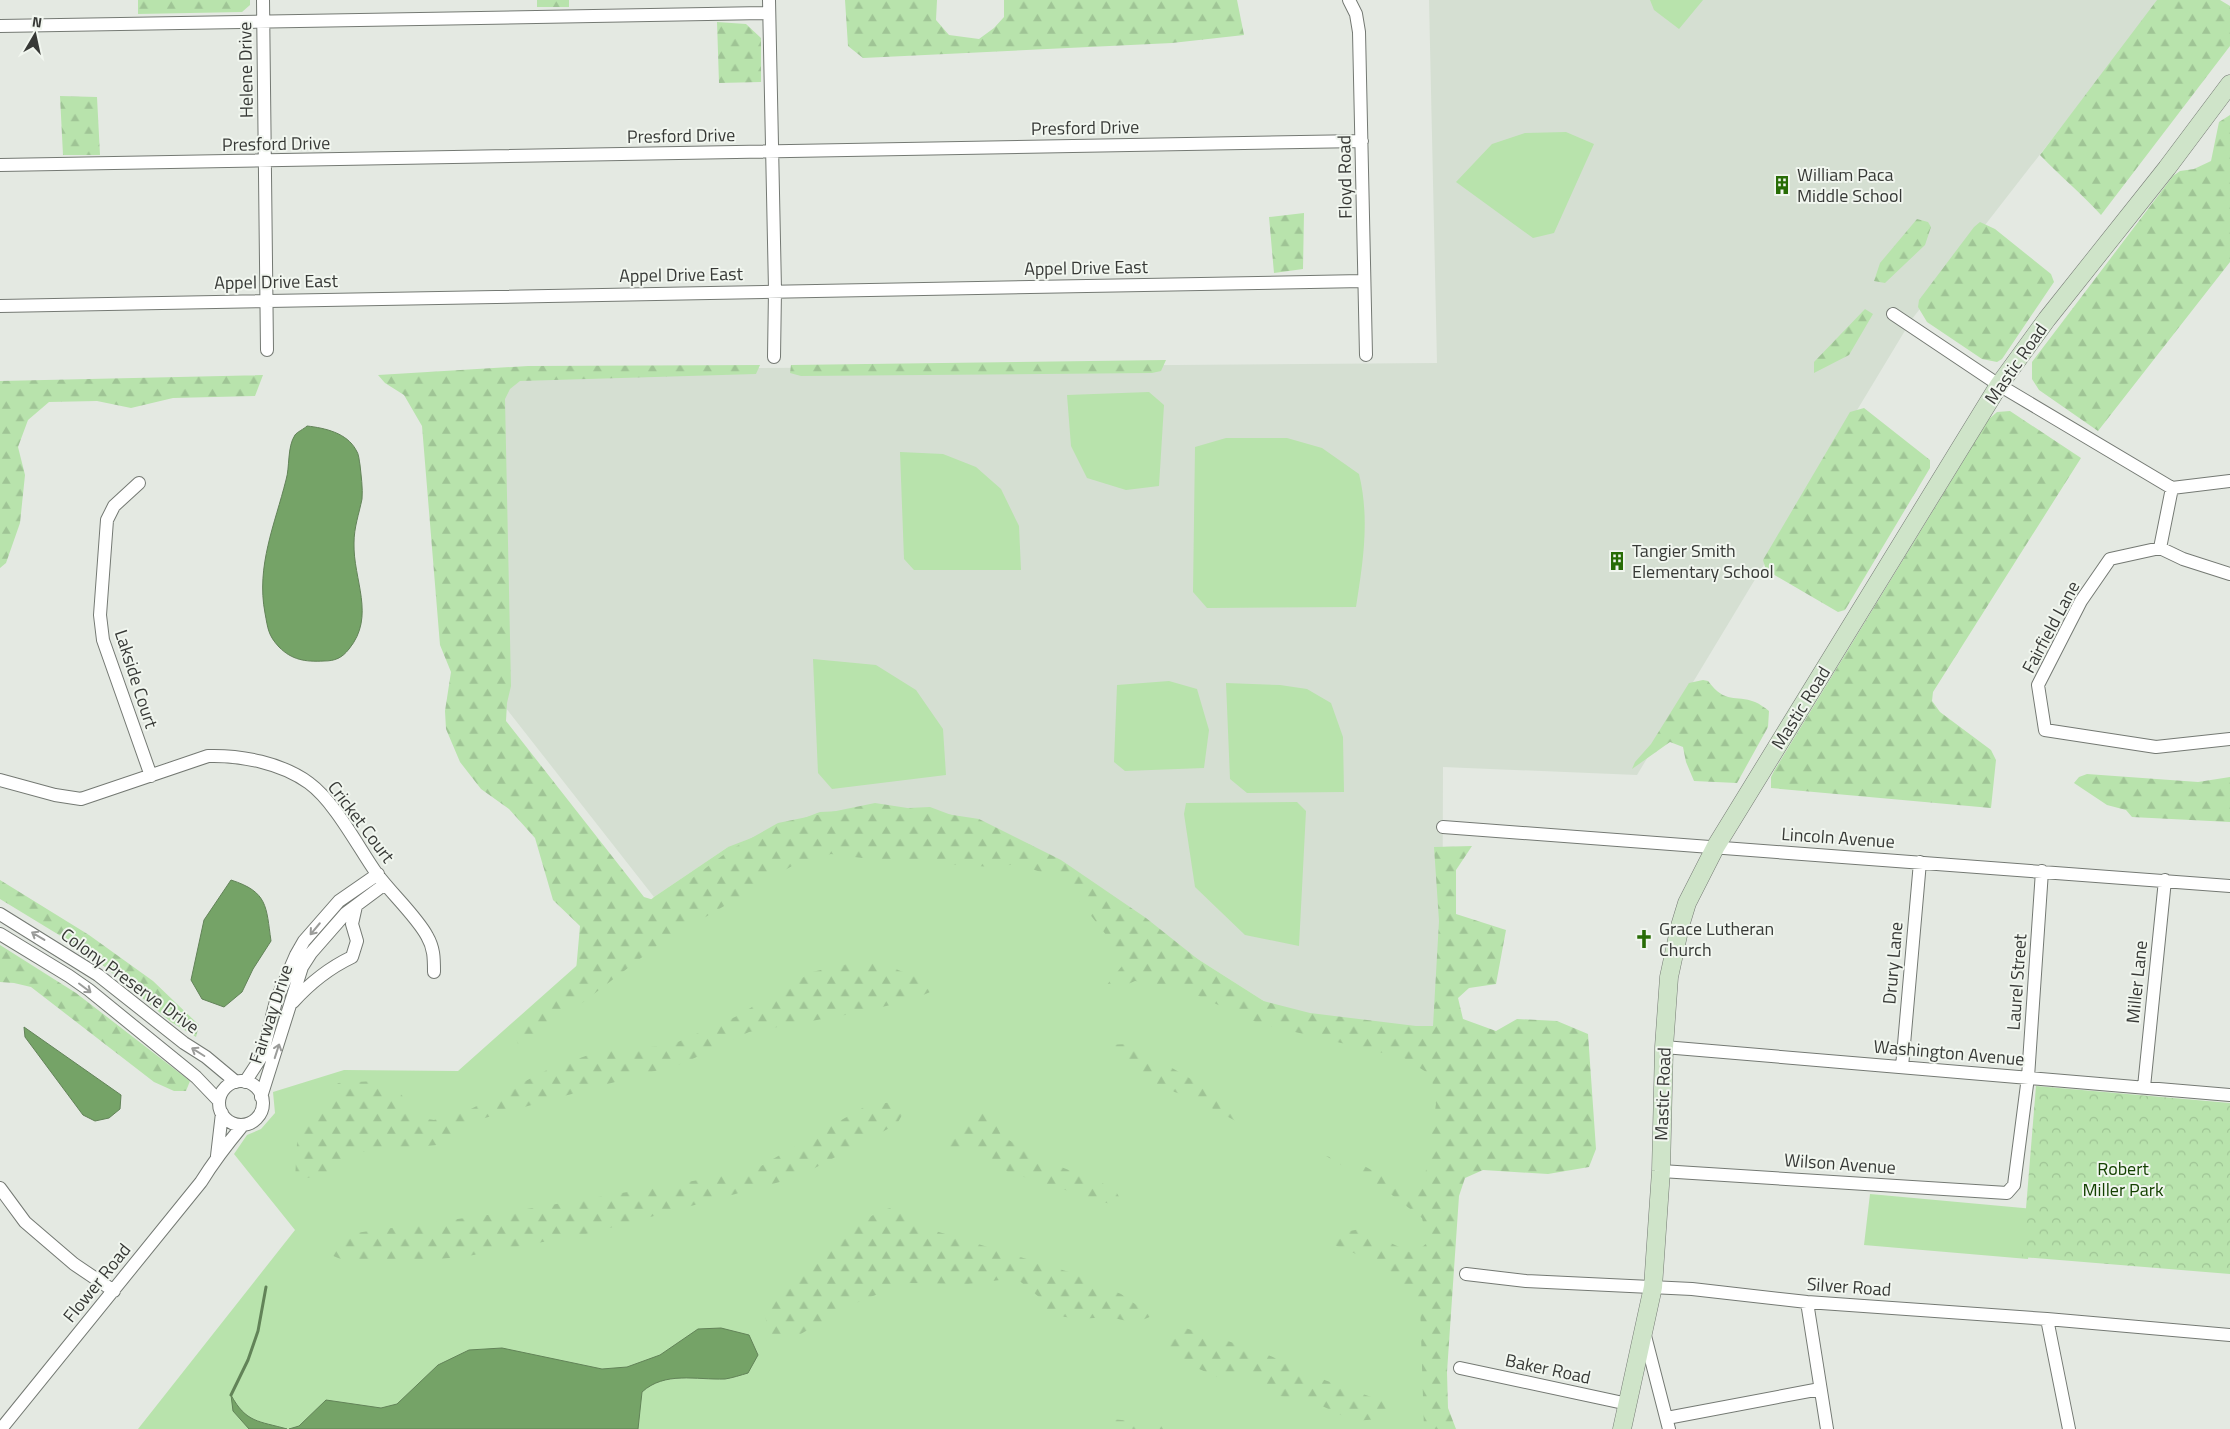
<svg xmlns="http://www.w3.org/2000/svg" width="2230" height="1429" font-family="'Titillium Web',sans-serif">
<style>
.built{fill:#d5dfd2}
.green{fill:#b8e3ac}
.forest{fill:url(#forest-firs)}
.park{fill:url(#park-crowns)}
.water{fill:#75a367;stroke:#628358}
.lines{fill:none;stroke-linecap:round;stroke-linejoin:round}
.stream{stroke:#628358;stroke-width:3}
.minor-casing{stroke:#747973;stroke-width:14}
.secondary-casing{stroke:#747973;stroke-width:19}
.minor{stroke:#fff;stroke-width:12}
.secondary{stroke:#cfe4c9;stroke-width:18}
.oneway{stroke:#9b9c9a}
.labels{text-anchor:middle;stroke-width:4;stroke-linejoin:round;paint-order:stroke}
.street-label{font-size:18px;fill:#373936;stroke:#f1f6ef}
.poi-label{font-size:18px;fill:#373936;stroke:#f1f6ef;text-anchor:start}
.park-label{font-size:18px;fill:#144101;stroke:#f1f6ef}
</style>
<defs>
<pattern id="forest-firs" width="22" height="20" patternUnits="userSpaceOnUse" patternTransform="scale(1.25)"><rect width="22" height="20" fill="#b8e3ac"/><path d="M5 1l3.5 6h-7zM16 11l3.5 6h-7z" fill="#9fc495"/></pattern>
<pattern id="park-crowns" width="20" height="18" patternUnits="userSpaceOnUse" patternTransform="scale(1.25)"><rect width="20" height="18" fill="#b8e3ac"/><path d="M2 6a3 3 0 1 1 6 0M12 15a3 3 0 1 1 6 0" fill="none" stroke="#9fc495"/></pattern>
</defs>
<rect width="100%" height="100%" fill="#e4e9e2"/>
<!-- built -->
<path class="built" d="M1429,0H2160L1912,319L1637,775L1443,767L1442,1052L1278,1010L1160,935L728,847L654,897L498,698L499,370L1437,363Z"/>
<!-- green -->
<path class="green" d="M1650,0H1703L1679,29L1654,10Z
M1566,132L1594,144L1554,233L1533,238L1456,182L1492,144L1525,133Z
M1149,392L1164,405L1159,486L1126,490L1087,478L1071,446L1067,395Z
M1226,438H1287L1322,448L1359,474C1370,519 1363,562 1356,607L1207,608L1193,592L1195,447Z
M900,452L943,454L976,467L1001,489L1019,526L1021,570H914L904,559Z
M813,659L876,665L916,690L943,729L946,775L832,789L818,773Z
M1169,681L1197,689L1209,730L1204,768L1125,771L1114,762L1117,685Z
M1226,683L1280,685L1307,689L1331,703L1343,737L1344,792L1247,793L1230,779Z
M1297,802L1306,811L1299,946L1245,935L1195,887L1184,814L1186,803Z
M930,807L1031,845L1160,935L1278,1010L1442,1052L1443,1429H138L295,1230L234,1154L247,1135L261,1129L275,1113L273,1092L344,1070L458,1071L654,897L728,847L820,812Z
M1870,1194L2034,1209L2028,1259L1864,1245Z"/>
<!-- forest -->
<path class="forest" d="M138,0H250V5L242,12L138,14Z
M537,0H569V7H537Z
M845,0H937L936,20L949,35L979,39L994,28L1004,17V0H1237L1244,35L1172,43L863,58L848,46Z
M2157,0H2220L2230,6V46L2101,215C2082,194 2060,176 2040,155Z
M717,22L746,24L761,38V82L719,83Z
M60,96L97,97L100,155H63Z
M2230,115V262L2098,431L2039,390L2032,379V362L2173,176L2180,171L2194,169L2211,161L2219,122Z
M1304,213L1303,269L1274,273L1269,217Z
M1917,219L1928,222L1931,227L1925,245L1885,283L1874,281L1880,263Z
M1980,222L1995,229L2051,274L2054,282L2002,359L1997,362L1982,359L1927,322L1918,307L1919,300L1974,227Z
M1865,309L1873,314L1849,355L1814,373V362Z
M1166,360L1161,371L1152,373L801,376L790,373L791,365Z
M760,365L756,374L520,381L510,389L505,399L511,686L507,703L506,721L644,897L660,902L730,850L778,823L875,803L979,819L1061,860L1146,918L1244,996L1310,1013L1416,1026H1433L1439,921L1434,847L1472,846L1456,870V914L1506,930L1496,984L1469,988L1458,998L1463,1019L1496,1031L1517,1019L1557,1021L1588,1034L1596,1149L1589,1167L1548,1174L1483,1170L1465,1178L1459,1196L1447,1372L1448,1408L1456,1429H1424L1420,1303L1385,1266L1315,1237L1361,1229L1414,1254L1428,1242L1422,1218L1388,1192L1326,1156L1366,1167L1410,1192L1424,1183L1436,1104L1431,1075L1404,1058L1258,1023L1181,988L1135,981L1119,988L1106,986L1122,966L1114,945L1063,880L1018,864L994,867L886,861L831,854L797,863L658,945L552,1026L518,1044L514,1032L575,982L580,926L553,900L535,838L509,809L481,789L460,762L446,729L445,711L451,672L440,645L422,426L404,395L385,383L378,375L528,366Z
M263,375L255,396L173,398L131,408L97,401L49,402L28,420L18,447L25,475L20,523L6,563L0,568V381Z
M1864,408L1930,460V468L1845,610L1838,612L1766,570L1763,560L1850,412Z
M2010,411L2081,458L1933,692L1932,701L1940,712L1991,750L1996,760L1991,808L1771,788V777L1774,771L1989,419L1997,412Z
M1703,680L1708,681C1726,705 1735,694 1755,702C1760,704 1765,708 1769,711L1768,727L1737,783L1694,781L1686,762L1683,747L1670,742L1632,769L1635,762L1651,744L1689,683Z
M2087,774L2198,782L2230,777V822L2132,817L2126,810L2107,805L2074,783L2079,777Z
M0,880L89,935L153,981L199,1025L196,1037L171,1022L87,952L0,899Z
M0,945L76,993L190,1081L186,1091H174L154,1082L31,987L14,983L0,982Z
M878,957L898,970L942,987L909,1001L845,1015L749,1032L684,1063L474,1121L461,1134L437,1145L362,1152L325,1175L295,1180L298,1125L324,1102L338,1083L375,1081L402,1095L408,1116L434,1120L465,1112L549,1069L597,1052L671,1045L735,1017L812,972Z
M1131,1044L1208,1089L1260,1134L1202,1103L1160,1086L1102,1045Z
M911,1099L897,1124L798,1177L591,1233L468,1256L402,1263H350L331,1255L348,1234L509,1212L752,1171L866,1106Z
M987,1105L1001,1135L1036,1157L1114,1188L1126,1209L1008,1172L982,1150L938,1151L972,1115Z
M898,1206L916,1225L1069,1272L1121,1294L1152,1316L1135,1323L1110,1317L1078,1319L1047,1314L1039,1297L1016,1278L968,1284L905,1283L851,1305L792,1339L771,1334L762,1308L851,1233C864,1218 879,1210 898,1206Z
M1185,1328L1257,1350L1319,1378L1385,1402L1392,1418L1354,1421L1320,1405L1275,1395L1245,1373L1222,1379L1167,1355L1171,1332Z
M1110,1419L1155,1423L1172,1429H1124Z"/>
<!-- park -->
<path class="park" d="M2036,1086L2230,1103V1274L2022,1257Z"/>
<!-- water -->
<path class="water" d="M307,426C325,428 347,433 356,450C359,454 359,460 360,465C361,475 363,488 362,499C359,514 354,527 354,543C353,580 376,616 349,649C342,658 335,661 324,661C305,662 292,660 279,647C268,635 268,629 265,613C256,566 275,524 286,480C290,467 287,447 295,435C297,432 304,429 307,426Z
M231,880C268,892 266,906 271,941L253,969L242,992L224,1007L202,999L191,980L204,920Z
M24,1027L121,1095L120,1109L109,1118L95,1121L83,1115L25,1037Z
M721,1328L749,1335L758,1355L748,1373C741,1375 732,1378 725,1379C696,1380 665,1371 642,1392L638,1429H289L299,1426L326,1400L381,1408L397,1404L438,1365L469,1350L502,1348L602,1369L627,1367L660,1355L698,1329Z
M231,1395C246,1423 259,1421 287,1429H249L233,1411Z"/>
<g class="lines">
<!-- stream -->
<path class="stream" d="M231,1395L248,1360L258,1331L266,1287"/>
<!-- minor casing -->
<g class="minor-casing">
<path id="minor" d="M263,0L267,350
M769,0L775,290L774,357
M1349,0L1356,14L1359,32L1366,355
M0,26L769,13
M0,165L1362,141
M0,306L1363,281
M1893,314L1999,385L2172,488L2230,481
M139,483L114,506L107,520L100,615L103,640L151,776
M2160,548L2172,488
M2230,574L2183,559L2160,548L2110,559L2081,601L2038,685L2045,730L2156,747L2230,739
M0,780L55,795L81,799L208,756C241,755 282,763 309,783C335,802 358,847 377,874C391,893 417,917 427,936C434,948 434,958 434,972
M1443,827L2230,886
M0,914L98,975L184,1043L206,1057L236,1082
M0,934L69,976L89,990L196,1077L219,1101
M293,1002C311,982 329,968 352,957L357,941L352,924L356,906
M1664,1047L2230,1095
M1902,1067L1920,862
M219 1103a22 22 0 1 1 44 0a22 22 0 1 1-44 0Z
M245,1082L262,1056L276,1001L296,955L304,941L339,901L378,874
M2144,1087L2165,880
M261,1097L302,967L311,953L346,913L385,884
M217,1156L222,1113
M1661,1171L2007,1193L2014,1185L2028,1077L2042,871
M0,1188L25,1222L74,1264L114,1291
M1466,1274L1526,1281L1692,1289L1807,1302L2047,1319L2230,1335
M1807,1302L1827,1429
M2047,1319L2069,1429
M1644,1332L1669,1429
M1460,1368L1628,1404
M1667,1418L1820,1389
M1,1429L201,1182C214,1161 228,1143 243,1125"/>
</g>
<!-- secondary casing -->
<g class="secondary-casing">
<path id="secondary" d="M1622,1429L1653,1287L1661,1171L1664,1047L1669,977L1680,926L1687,903L1716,846L1999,385L2047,319L2167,168L2230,84"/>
</g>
<!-- minor -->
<use href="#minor" class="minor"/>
<!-- secondary -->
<use href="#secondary" class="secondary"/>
</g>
<!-- one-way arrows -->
<defs><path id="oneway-shaft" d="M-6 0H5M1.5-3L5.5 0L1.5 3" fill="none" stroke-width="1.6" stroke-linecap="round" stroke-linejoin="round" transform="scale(1.25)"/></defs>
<g class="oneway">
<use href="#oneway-shaft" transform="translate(315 929) rotate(130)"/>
<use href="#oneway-shaft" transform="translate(38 936) rotate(-149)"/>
<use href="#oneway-shaft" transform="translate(85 988) rotate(37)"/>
<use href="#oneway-shaft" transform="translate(277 1051) rotate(-72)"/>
<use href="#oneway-shaft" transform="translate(198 1052) rotate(-148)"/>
</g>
<!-- icons -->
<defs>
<g id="building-bare" transform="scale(1.5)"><path d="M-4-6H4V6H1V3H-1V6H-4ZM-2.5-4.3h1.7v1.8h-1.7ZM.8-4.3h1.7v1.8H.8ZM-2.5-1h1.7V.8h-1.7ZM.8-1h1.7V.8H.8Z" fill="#276c05" stroke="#f1f6ef" stroke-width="2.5" paint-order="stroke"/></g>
<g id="church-bare" transform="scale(1.5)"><path d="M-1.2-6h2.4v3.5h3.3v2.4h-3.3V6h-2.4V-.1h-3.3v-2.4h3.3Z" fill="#276c05" stroke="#f1f6ef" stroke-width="2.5" paint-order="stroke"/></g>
</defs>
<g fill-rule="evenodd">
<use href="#building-bare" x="1782" y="185"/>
<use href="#building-bare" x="1617" y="561"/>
<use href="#church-bare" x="1644" y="939"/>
</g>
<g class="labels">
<!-- street labels -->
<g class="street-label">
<text transform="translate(246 70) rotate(-91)" y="6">Helene Drive</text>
<text transform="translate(1085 128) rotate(-1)" y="6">Presford Drive</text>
<text transform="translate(681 136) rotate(-1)" y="6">Presford Drive</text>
<text transform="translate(276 144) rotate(-1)" y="6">Presford Drive</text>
<text transform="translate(1345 177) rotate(-91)" y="6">Floyd Road</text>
<text transform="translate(1086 268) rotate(-1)" y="6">Appel Drive East</text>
<text transform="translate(681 275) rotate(-1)" y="6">Appel Drive East</text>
<text transform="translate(276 282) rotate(-1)" y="6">Appel Drive East</text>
<text transform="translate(2016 364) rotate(-55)" y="6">Mastic Road</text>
<text transform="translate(2051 627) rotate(-62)" y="6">Fairfield Lane</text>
<text transform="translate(136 679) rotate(72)" y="6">Lakside Court</text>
<text transform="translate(1801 708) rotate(-58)" y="6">Mastic Road</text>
<text transform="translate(361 822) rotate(53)" y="6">Cricket Court</text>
<text transform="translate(1838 838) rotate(4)" y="6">Lincoln Avenue</text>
<text transform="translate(1893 963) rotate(-85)" y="6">Drury Lane</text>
<text transform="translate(130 981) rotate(36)" y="6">Colony Preserve Drive</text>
<text transform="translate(2017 982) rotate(-86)" y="6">Laurel Street</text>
<text transform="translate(2137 982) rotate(-84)" y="6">Miller Lane</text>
<text transform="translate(271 1014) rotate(-72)" y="6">Fairway Drive</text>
<text transform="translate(1949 1053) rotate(5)" y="6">Washington Avenue</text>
<text transform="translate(1663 1094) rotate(-88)" y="6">Mastic Road</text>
<text transform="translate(1840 1164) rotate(4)" y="6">Wilson Avenue</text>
<text transform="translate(97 1283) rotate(-51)" y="6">Flower Road</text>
<text transform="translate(1849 1287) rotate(4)" y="6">Silver Road</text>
<text transform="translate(1548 1369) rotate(12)" y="6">Baker Road</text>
</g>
<!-- poi labels -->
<g class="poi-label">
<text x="1797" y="181">William Paca<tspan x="1797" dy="21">Middle School</tspan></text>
<text x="1632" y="557">Tangier Smith<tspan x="1632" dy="21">Elementary School</tspan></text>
<text x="1659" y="935">Grace Lutheran<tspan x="1659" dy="21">Church</tspan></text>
</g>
<!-- park labels -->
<g class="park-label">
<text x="2123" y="1175">Robert<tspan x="2123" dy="21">Miller Park</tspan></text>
</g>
</g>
<!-- north arrow -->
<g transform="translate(35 35) rotate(9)" stroke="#f1f6ef" stroke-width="4" paint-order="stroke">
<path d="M0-4L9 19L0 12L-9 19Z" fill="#373936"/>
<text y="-8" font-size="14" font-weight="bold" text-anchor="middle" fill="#373936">N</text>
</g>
</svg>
